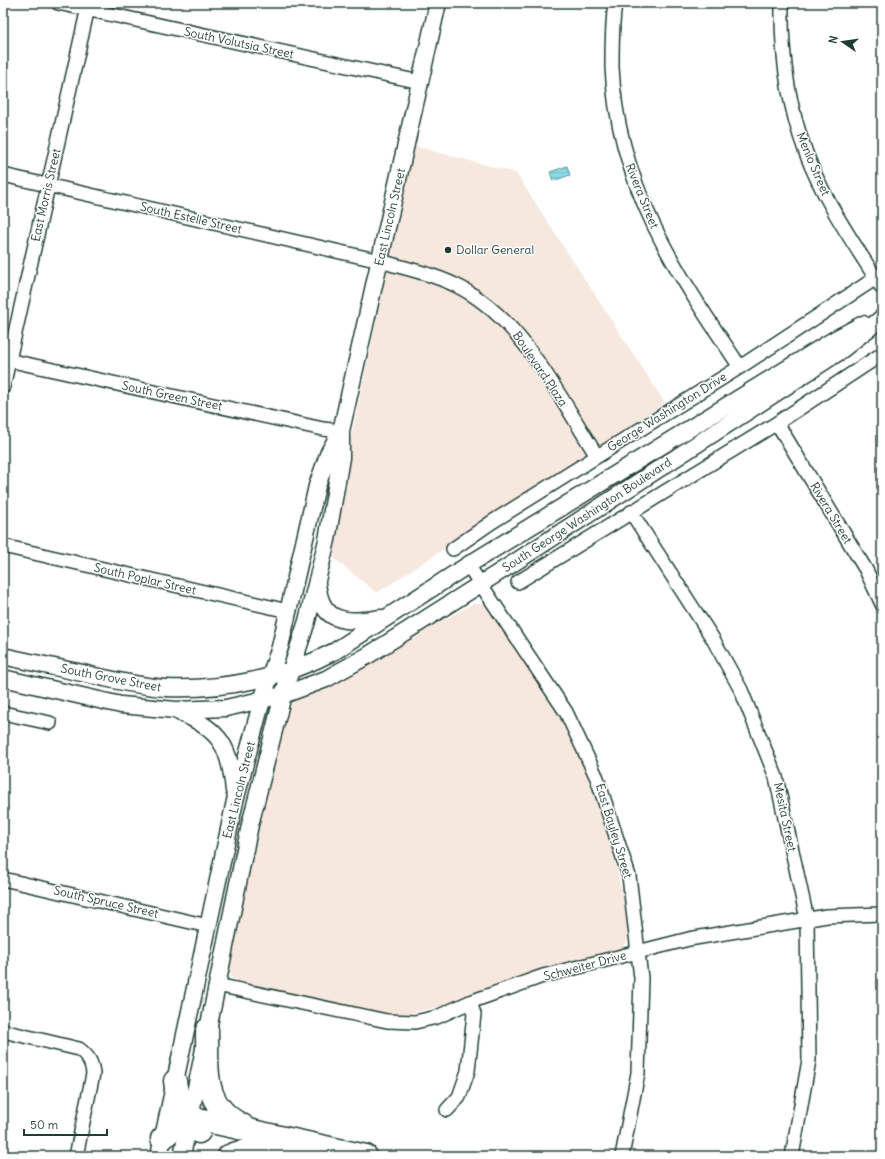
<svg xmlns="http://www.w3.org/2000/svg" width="885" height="1159" font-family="Delius,sans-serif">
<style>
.built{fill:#f6e8de}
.water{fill:url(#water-rules);stroke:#609c9f}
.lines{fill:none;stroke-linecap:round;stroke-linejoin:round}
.minor-casing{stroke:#1f3d34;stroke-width:16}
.tertiary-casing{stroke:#1f3d34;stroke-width:19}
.motorway-casing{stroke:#1f3d34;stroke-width:25}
.minor{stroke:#fff;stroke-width:13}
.tertiary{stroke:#fff;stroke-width:16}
.motorway{stroke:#fff;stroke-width:22}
.poi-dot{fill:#1f3d34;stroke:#fff;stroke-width:1.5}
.labels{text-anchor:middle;stroke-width:3;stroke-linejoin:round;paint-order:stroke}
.street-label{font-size:12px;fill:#1f3d34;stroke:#fff}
.poi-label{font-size:12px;fill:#1f3d34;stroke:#fff;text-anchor:start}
</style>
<defs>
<pattern id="water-rules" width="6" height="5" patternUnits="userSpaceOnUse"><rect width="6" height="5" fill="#8bdbe7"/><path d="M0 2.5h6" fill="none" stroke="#78bdc7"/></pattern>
</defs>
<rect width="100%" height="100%" fill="#fff"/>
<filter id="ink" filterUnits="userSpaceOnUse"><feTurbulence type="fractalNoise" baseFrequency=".025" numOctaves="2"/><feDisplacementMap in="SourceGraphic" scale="8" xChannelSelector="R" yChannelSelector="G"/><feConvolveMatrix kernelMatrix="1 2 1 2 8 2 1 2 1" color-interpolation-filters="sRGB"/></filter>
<g filter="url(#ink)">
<!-- built -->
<path class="built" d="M414,146L516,173L665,403L377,593L331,556L347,472L351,438Z
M472,604H482L489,607L556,708L579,755L599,805L611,843L624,901L628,936L626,943L621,948L613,951L546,967L446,1005L407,1014L378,1012L238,981L231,978L229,963L283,723L289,708L294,700L304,693L397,646Z"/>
<!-- water -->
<path class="water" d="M567,166L570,175L553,181L550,172Z"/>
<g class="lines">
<!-- minor casing -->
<g class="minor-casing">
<path id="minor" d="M58,3L420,82
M615,3C612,24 612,46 612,67C617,185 676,272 740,367
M782,3C781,54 788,105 806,153C824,201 855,245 882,288
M3,175L380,261C408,269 438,275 463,289C524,323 560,398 597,456
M3,359L323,429L341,431
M3,387L89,3
M777,423L866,570L882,604
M631,512L713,639L741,690L776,777L807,919L809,1060L792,1156
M3,546L288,611
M453,549L492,522L740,367L882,274
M468,565L566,712L597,778L629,876L641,978L638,1073L622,1156
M518,582L777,423L882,354
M3,713L50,723
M3,879L208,926
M217,985L387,1021L415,1022L437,1017L470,1002L543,976L689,939L827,916L882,914
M3,1031L79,1049C88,1056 92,1062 93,1074L76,1156
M447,1110L459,1097L468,1071L474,1014L470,1002"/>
</g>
<!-- tertiary casing -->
<g class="tertiary-casing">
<path id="tertiary" d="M317,584C318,590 319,597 322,603C332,627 362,620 382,618
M3,656C34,663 65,669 95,676C119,681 143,687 167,688C225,690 284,678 335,651L468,565L835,339L863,324
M3,678L121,705L176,710L226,708L283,695L326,679L367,656L509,566L839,352L882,318
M179,712C221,730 230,747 234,791
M159,1156L235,801L262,700L280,647L317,486L329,452L341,431
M182,1156L250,825L283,695L307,621L327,540L341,458V431L438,3"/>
</g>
<!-- motorway casing -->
<g class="motorway-casing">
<path id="motorway" d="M207,1030C208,1069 201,1105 242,1125
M175,1081C178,1099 180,1123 199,1132
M162,1139L174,1128L198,1119L366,1156
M229,1156C246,1148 266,1150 285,1151"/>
</g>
<!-- minor -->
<use href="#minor" class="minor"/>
<!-- tertiary -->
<use href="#tertiary" class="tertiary"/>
<!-- motorway -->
<use href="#motorway" class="motorway"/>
</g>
</g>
<!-- markers -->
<circle class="poi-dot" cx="448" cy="250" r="4"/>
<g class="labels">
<!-- street labels -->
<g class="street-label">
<text transform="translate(239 43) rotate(12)" y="4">South Volutsia Street</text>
<text transform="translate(813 164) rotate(67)" y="4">Menlo Street</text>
<text transform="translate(46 195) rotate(-77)" y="4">East Morris Street</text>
<text transform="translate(642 196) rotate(68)" y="4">Rivera Street</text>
<text transform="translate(390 217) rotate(-77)" y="4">East Lincoln Street</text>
<text transform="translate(191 218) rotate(13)" y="4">South Estelle Street</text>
<text transform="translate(540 369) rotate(56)" y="4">Boulevard Plaza</text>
<text transform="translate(172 396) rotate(12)" y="4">South Green Street</text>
<text transform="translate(667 412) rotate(-32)" y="4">George Washington Drive</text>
<text transform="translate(831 513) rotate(59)" y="4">Rivera Street</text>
<text transform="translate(587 515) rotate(-33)" y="4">South George Washington Boulevard</text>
<text transform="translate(145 579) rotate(13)" y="4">South Poplar Street</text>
<text transform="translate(111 678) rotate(11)" y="4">South Grove Street</text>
<text transform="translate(239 790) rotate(-76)" y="4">East Lincoln Street</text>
<text transform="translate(785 817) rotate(78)" y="4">Mesita Street</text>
<text transform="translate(614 831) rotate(73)" y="4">East Bayley Street</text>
<text transform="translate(106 902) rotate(13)" y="4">South Spruce Street</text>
<text transform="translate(585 966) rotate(-15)" y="4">Schweiter Drive</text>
</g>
<!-- poi labels -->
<g class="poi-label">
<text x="456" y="254">Dollar General</text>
</g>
</g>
<!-- margin -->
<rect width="885" height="1159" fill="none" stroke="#fff" stroke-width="16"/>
<rect x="8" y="8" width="869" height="1143" fill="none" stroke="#1f3d34" stroke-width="1.5" filter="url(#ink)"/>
<!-- north arrow -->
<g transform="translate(843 42) rotate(283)" stroke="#ffffff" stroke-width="3" paint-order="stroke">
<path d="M0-3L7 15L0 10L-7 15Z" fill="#1f3d34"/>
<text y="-6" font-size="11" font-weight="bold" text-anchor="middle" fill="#1f3d34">N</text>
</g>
<!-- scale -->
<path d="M24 1129v6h83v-6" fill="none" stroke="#1f3d34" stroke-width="2"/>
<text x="30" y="1129" font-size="12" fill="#1f3d34" stroke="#ffffff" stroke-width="3" paint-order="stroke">50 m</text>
</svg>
